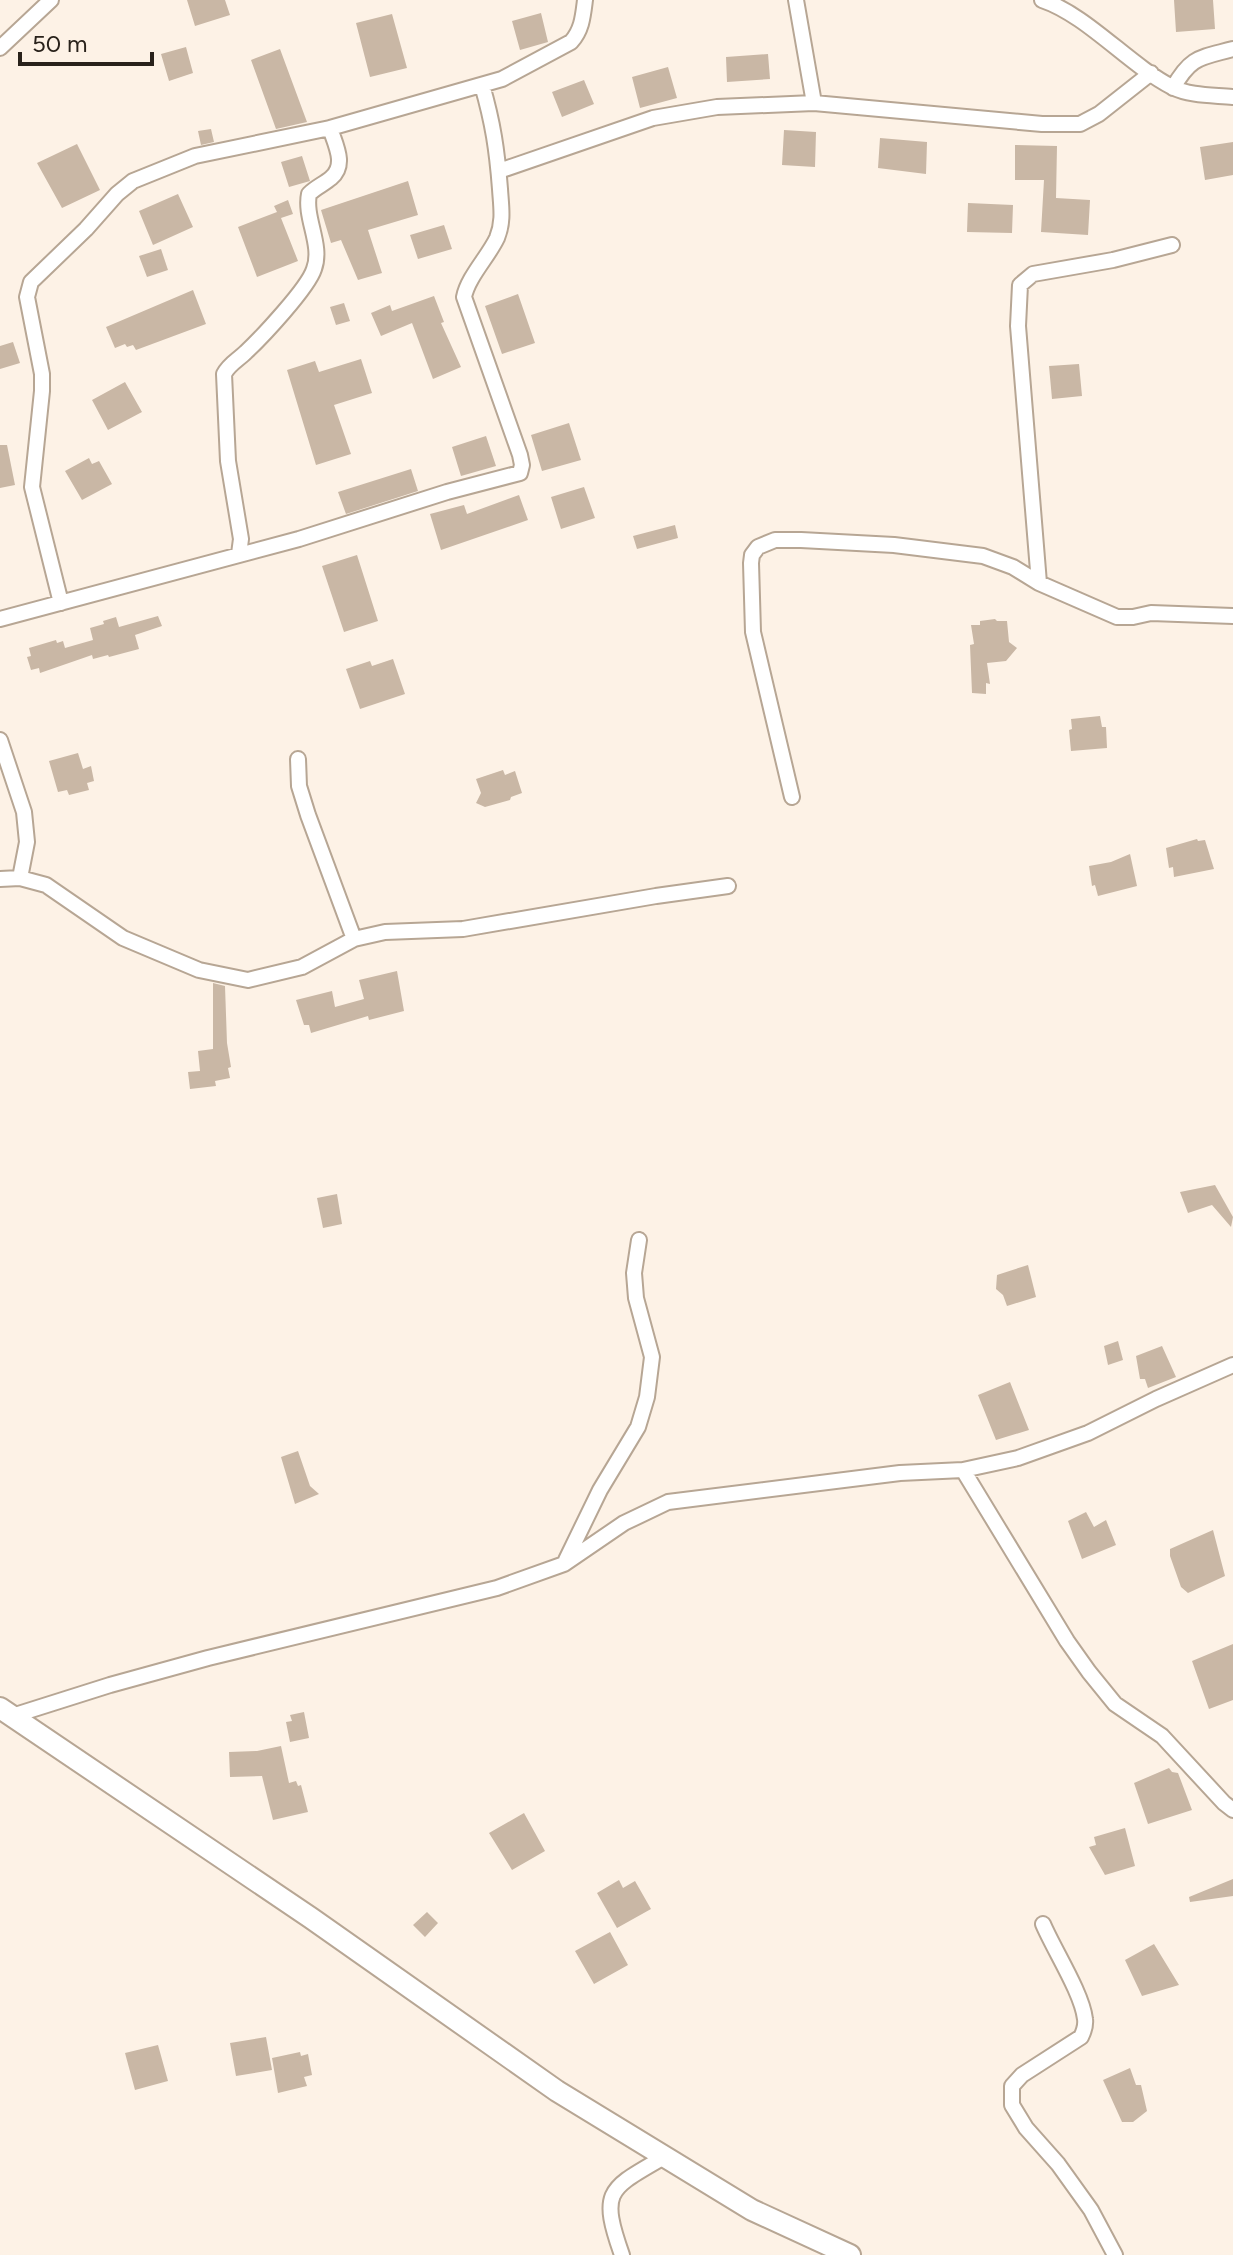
<svg xmlns="http://www.w3.org/2000/svg" width="1233" height="2255" font-family="Figtree,sans-serif">
<style>
.building{fill:#c9b7a5}
.lines{fill:none;stroke-linecap:round;stroke-linejoin:round}
.street-casing{stroke:#b7a694;stroke-width:18}
.secondary-casing{stroke:#b7a694;stroke-width:24}
.street{stroke:#fff;stroke-width:14}
.secondary{stroke:#fff;stroke-width:20}
</style>
<rect width="100%" height="100%" fill="#fdf2e6"/>
<!-- building -->
<path class="building" d="M187,0H225L230,15L195,26Z
M1174,0H1213L1215,29L1176,32Z
M541,13L548,42L520,50L512,21Z
M392,14L407,68L370,77L356,23Z
M186,47L193,73L169,81L161,54Z
M280,49L307,122L276,129L251,60Z
M768,54L770,79L727,82L726,57Z
M668,67L677,98L640,108L632,77Z
M584,80L594,104L562,117L552,92Z
M211,129L214,142L201,145L198,131Z
M784,130L816,132L815,167L782,165Z
M880,138L927,142L926,174L878,168Z
M1233,142V175L1205,180L1200,147Z
M77,144L100,190L62,208L37,163Z
M1015,145L1057,146L1056,198L1090,200L1088,235L1041,232L1044,180H1015Z
M302,156L310,181L289,187L281,162Z
M408,181L418,215L368,230L382,273L358,280L341,240L331,243L321,210Z
M178,194L193,227L153,245L139,211Z
M288,200L293,214L281,218L298,261L257,277L238,227L277,212L274,206Z
M968,203L1013,205L1012,233L967,232Z
M444,225L452,249L418,259L410,235Z
M161,249L168,270L147,277L139,256Z
M193,290L206,324L136,350L133,345L127,347L125,344L115,348L106,327Z
M518,294L535,343L502,354L485,306Z
M434,296L444,322L441,323L461,367L433,379L412,323L381,336L371,313L390,305L392,311Z
M344,303L350,321L336,325L330,307Z
M13,342L20,363L0,369V346Z
M361,359L372,393L334,405L351,454L316,465L287,370L315,361L319,372Z
M1079,364L1082,396L1052,399L1049,366Z
M125,382L142,412L108,430L92,400Z
M569,423L581,460L542,471L531,435Z
M486,436L496,466L461,476L452,447Z
M0,445H7L15,485L0,488Z
M89,458L92,464L99,461L112,484L82,500L65,471Z
M411,469L418,491L346,514L338,492Z
M584,487L595,518L561,529L551,497Z
M519,495L528,520L441,550L430,514L464,505L467,514Z
M675,525L678,538L637,549L633,536Z
M357,555L378,621L344,632L322,566Z
M158,616L162,626L135,635L139,649L109,657L108,655L93,659L92,655L40,673L39,668L31,670L27,657L31,656L29,648L56,640L57,643L63,641L65,648L93,640L90,628L104,624L103,621L116,617L119,627Z
M995,619L997,621H1007L1009,642L1017,648L1006,661L987,663L990,684L986,683V694L972,693L970,645L974,644L971,625H980V621Z
M393,659L405,694L360,709L346,669L370,661L372,666Z
M1100,716L1102,727H1106L1107,748L1071,751L1069,730L1072,729L1071,719Z
M78,753L83,769L91,766L94,781L87,783L89,790L69,795L67,790L58,792L49,761Z
M503,770L505,775L515,771L522,793L511,797L510,800L485,807L476,803L481,793L476,779Z
M1197,839L1198,841L1205,840L1214,869L1174,877L1173,867L1169,868L1166,848Z
M1130,854L1137,886L1098,896L1095,885L1092,886L1089,866L1111,862Z
M397,971L404,1011L369,1020L368,1016L311,1033L309,1025H304L296,1000L332,991L335,1007L364,999L359,980Z
M213,983L225,986L227,1043L231,1067L228,1068L230,1078L215,1081L216,1086L190,1089L188,1072L200,1071L198,1051L213,1049Z
M1215,1185L1233,1217L1231,1227L1212,1205L1188,1213L1180,1192Z
M337,1194L342,1224L323,1228L317,1198Z
M1028,1265L1036,1297L1007,1306L1003,1295L996,1289L997,1275Z
M1118,1341L1123,1360L1108,1365L1104,1346Z
M1162,1346L1176,1377L1148,1388L1145,1379H1140L1136,1356Z
M1010,1382L1029,1430L996,1440L978,1395Z
M298,1451L310,1486L319,1494L295,1504L281,1457Z
M1086,1512L1094,1527L1106,1520L1116,1545L1082,1559L1068,1521Z
M1213,1530L1225,1576L1188,1593L1181,1587L1170,1556V1549Z
M1233,1644V1700L1209,1709L1192,1661Z
M304,1712L309,1738L290,1742L286,1722L292,1721L290,1715Z
M281,1746L289,1783L296,1781L298,1786L301,1785L308,1812L273,1820L262,1776L230,1777L229,1752L257,1751Z
M1169,1768L1172,1772L1178,1773L1192,1810L1148,1824L1134,1783Z
M524,1813L545,1851L512,1870L489,1833Z
M1125,1828L1135,1866L1105,1875L1089,1847L1096,1845L1094,1837Z
M1233,1879V1896L1190,1902L1189,1897Z
M619,1880L623,1888L635,1881L651,1909L617,1928L597,1893Z
M427,1912L438,1923L425,1937L413,1925Z
M610,1932L628,1965L594,1984L575,1951Z
M1154,1944L1179,1985L1142,1996L1125,1960Z
M266,2037L272,2070L236,2076L230,2043Z
M158,2045L168,2081L135,2090L125,2053Z
M300,2052L301,2056L308,2054L312,2075L304,2077L307,2086L278,2093L272,2058Z
M1130,2068L1136,2085H1141L1147,2111L1133,2122H1122L1103,2080Z"/>
<g class="lines">
<!-- street casing -->
<g class="street-casing">
<path id="street" d="M796,0L814,103
M1042,0C1087,15 1129,65 1172,87C1190,96 1213,95 1233,97
M0,48L51,0
M1173,88C1191,56 1200,58 1233,49
M499,171L653,118L717,107L814,103L1042,124H1080L1099,114L1151,73
M239,554L241,539L228,461L224,374C229,364 238,360 246,352C262,337 308,288 314,269C323,245 304,218 309,194C316,187 324,184 331,178C347,165 335,144 330,128L502,79L571,42C582,30 583,16 585,0
M1039,583L1018,326L1020,285L1033,274L1113,260L1172,245
M61,603L32,487L42,391V374L27,297L31,282L86,229L117,194L133,181L195,156L330,128
M0,619L299,539L447,492L520,473L522,465L520,455L464,297C468,277 488,257 497,238C504,221 501,206 500,189C497,150 493,123 482,85
M0,740L24,812L27,842L20,878
M792,797L753,632L751,563L752,555L758,547L775,540H801L894,545L983,556L1013,567L1039,583L1117,617H1133L1151,613L1233,616
M0,879L20,878L46,885L123,938L199,970L248,980L302,967L354,939L308,815L299,786L298,759
M354,939L385,932L463,929L656,896L728,886
M963,1470L1067,1641L1089,1672L1115,1704L1162,1736L1224,1803L1233,1810
M566,1560L600,1490L638,1427L647,1397L652,1357L636,1298L634,1273L639,1240
M12,1716L110,1685L208,1658L497,1588L564,1564L624,1523L668,1502L900,1473L963,1470L1018,1458L1088,1433L1156,1399L1233,1365
M1043,1924C1054,1950 1082,1993 1085,2019C1086,2026 1084,2031 1081,2037L1022,2075L1012,2086V2105L1026,2128L1058,2164L1091,2210L1115,2255
M622,2255C599,2190 609,2189 664,2157"/>
</g>
<!-- secondary casing -->
<g class="secondary-casing">
<path id="secondary" d="M0,1708L311,1918L557,2091L752,2210L850,2255"/>
</g>
<!-- street -->
<use href="#street" class="street"/>
<!-- secondary -->
<use href="#secondary" class="secondary"/>
</g>
<!-- scale -->
<path d="M20 52v12h132v-12" fill="none" stroke="#29221b" stroke-width="4"/>
<text x="32" y="52" font-size="24" fill="#29221b" stroke="#fdf2e6" stroke-width="6" paint-order="stroke">50 m</text>
</svg>
